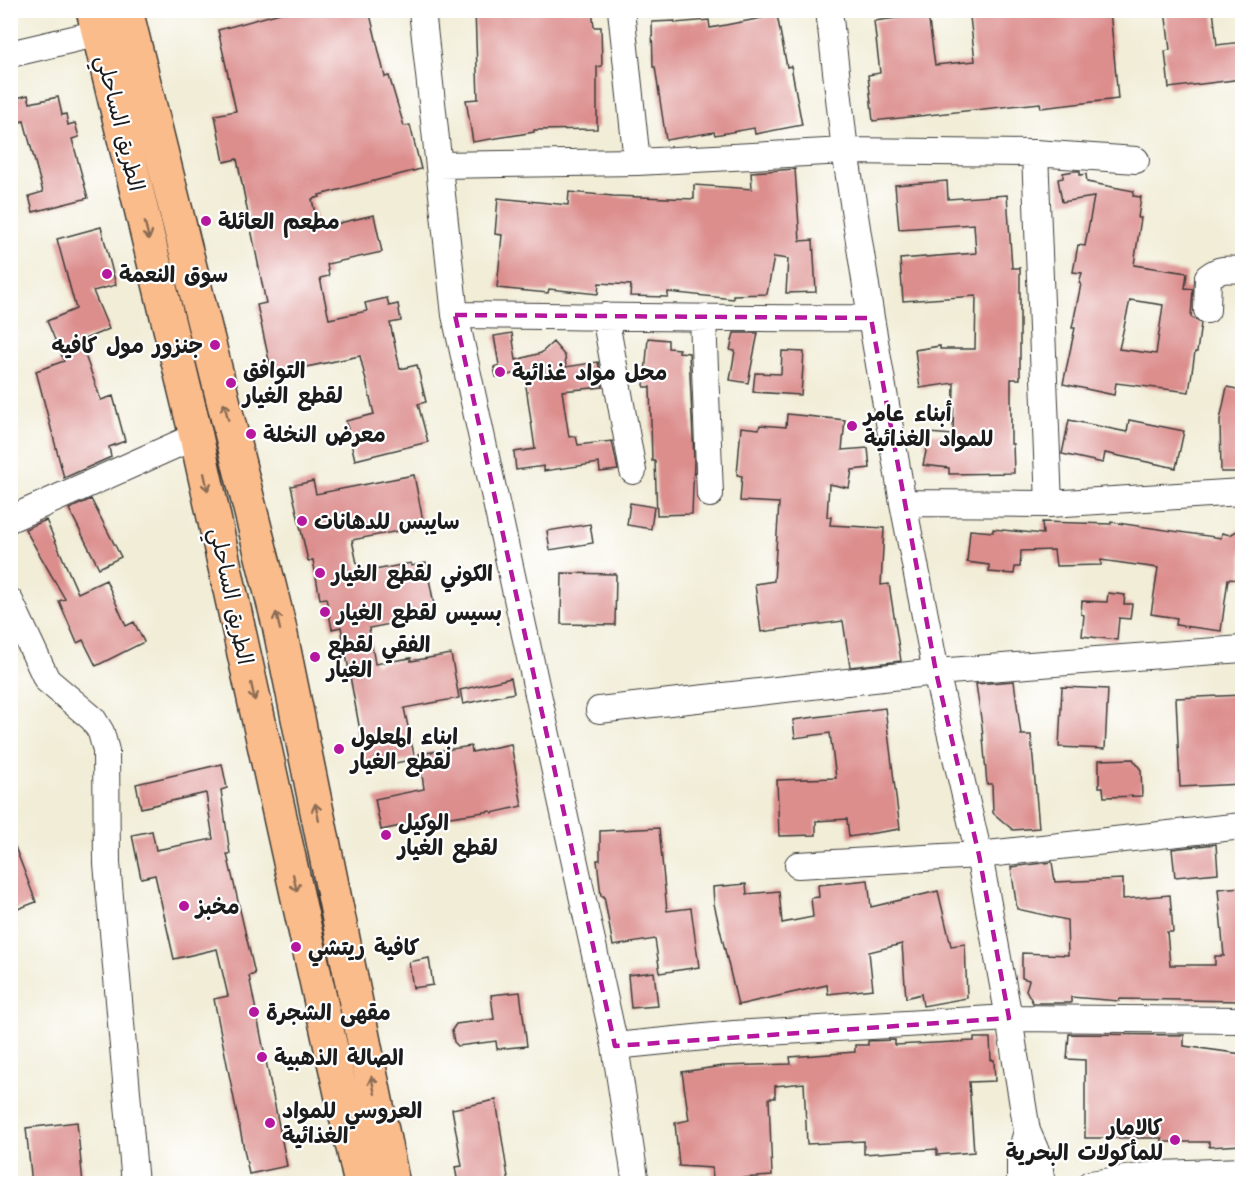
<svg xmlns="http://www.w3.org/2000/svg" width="1253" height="1194" font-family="'Architects Daughter','Playpen Sans Arabic',sans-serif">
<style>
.building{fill:#dc8e8d;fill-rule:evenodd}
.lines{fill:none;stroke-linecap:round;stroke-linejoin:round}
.minor-casing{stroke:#3c3b38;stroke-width:28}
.highway-casing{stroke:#3c3b38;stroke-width:36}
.minor{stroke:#fff;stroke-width:26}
.highway{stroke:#fabc8b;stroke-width:33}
.oneway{stroke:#8b6c54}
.marked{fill:none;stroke:#b5179e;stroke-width:4.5;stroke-dasharray:12 8;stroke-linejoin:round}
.poi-dot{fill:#b5179e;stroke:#fff;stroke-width:2}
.labels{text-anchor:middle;stroke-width:4.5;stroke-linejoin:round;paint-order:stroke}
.street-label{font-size:22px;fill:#1c1c1c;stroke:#fff}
.poi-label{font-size:22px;font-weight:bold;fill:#1c1c1c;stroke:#fff;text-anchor:start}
</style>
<rect width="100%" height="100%" fill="#fff"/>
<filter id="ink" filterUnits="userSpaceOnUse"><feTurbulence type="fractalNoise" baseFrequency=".0167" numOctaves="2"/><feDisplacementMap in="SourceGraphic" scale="12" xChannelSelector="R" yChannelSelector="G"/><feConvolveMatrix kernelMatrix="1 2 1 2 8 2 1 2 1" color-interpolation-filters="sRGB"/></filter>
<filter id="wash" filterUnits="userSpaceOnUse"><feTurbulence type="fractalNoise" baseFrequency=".008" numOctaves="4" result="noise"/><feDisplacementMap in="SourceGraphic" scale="24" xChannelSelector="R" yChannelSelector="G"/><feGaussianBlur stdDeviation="1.35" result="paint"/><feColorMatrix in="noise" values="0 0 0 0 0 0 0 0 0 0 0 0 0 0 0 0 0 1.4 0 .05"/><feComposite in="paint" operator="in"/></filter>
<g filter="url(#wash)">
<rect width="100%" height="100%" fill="#f1edd7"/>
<g id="blocks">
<!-- building -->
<path class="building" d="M291,10H369L385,77L389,76L404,126L410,125L421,169L319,195L320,197L312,199L318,228L374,215L382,252L327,264L329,276L320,278L329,319L367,311L365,303L387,298L389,306L398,304L401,321L390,323L400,369L417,365L426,402L418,404L428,442L355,460L346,421L374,414L360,356L272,374L257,305L266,303L237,159L224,162L215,115L236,111L218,30Z
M475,10H592L594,27H601L602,66L597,67V129L534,130V132L473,142L466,100L478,99Z
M1030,10H1110L1118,99L1041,108L1040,103L873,121L868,75L880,73L874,21L928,14L935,65L975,61L970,17Z
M1165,10H1213L1217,45L1242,42V79L1169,88L1165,51L1170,50Z
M777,15L787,67L791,66L802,125L755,134L754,128L715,135L714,132L666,140L655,67H653L652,22L675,21V23L709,20L710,28Z
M28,95L30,103L58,97L62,115L66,114L68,125L75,123L79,137L72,139L88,198L33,212L29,196L43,192L24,121L10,124V100Z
M795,169L800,241L813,240L816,292L786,293L788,259L774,257L767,294L733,295V299L668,292V297L630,296L631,285L599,283L598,294L549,289L548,293L497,288L502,235L495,234L498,198L568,205L569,192L613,196L694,199V185L752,189L751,172Z
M1074,171H1080V175L1086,174L1087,182L1134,191L1133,196L1141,197L1138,218H1141L1134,265L1187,273L1185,288L1193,289L1191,317L1201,323L1197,352H1195L1189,392L1116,383L1114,395L1063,384L1075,328H1072L1081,284L1079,283L1082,273L1073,272L1078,245L1085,246L1094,197L1062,202L1058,179L1063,178V173ZM1130,300L1163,305L1156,354L1119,349Z
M947,181L948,199L1007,195L1012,268H1020V379H1011V444H1013L1014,473L949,474V468L923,465L927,447L924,445L928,433L953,435L954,383L920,388L915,350L940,346V349H975L976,296L903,301L900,259L976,253L974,224L899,229L895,185Z
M101,227L116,285L93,291L109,329L80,341L101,400L113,396L125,441L109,447L111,457L64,478L36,371L64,361L47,321L76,309L57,239Z
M512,333L516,360L541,353L553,342L565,356L566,367L598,362L603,387L562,391L569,437L576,436L578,445L612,441L618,470L600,472L599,463L544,471V466L516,470L514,452L535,449L524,372L496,377L494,367L499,365L494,336Z
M734,333H758L748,383L730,380L735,351L730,350Z
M648,338L668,340V348L679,349V352L689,353L694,460L692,514L657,515L655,461H652L650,387H644Z
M782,351L804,352L801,395L753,392L755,373L781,374Z
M1227,387L1242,390V472H1221L1220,420Z
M787,414L845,420L842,450L868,448L870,468L852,470L849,488L829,484L827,517H831L830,525L884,528L881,585L889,584L901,661L850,667L843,621L761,632L755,584L774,581L779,503L740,501L742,476L737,475L741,427L759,429L760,425L786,427Z
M1069,420L1127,432L1129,420L1184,431L1176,468L1105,453L1103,463L1062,454Z
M414,475L424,526L352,540L359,573L411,563L412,566L426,563L435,610L400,617L401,622L369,628L375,664L411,658V661L451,654L459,698L404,708L415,759L367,769L341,627L332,629L326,598L320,599L313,560L308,561L291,486L313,481L316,494Z
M91,499L121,557L99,568L69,509Z
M630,503L654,507L651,529L627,525Z
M46,520L78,593L106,580L126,626L134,622L144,642L96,666L83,640L77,643L59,601L65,599L25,529Z
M1042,522L1111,524V522L1221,538L1222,533L1230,535L1242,528V580L1228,579L1221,631L1176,625L1177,618L1151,614L1158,568L1101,560V565L1056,566L1054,550L1021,551L1020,567H1015L1014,574L989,572V565L967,562L970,530L993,532V529L1043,534Z
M590,524L593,543L550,550L547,531Z
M562,573L616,574L615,625L561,624Z
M1108,593L1125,595L1124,604H1132L1130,619L1119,618L1117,640L1082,636L1084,615L1081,614L1082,601L1107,602Z
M511,678L514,693L463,704L460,690Z
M1014,681L1021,735H1031L1039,828L1013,830L993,813L992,784H987L982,726L976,684Z
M1062,687L1108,689L1105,749L1059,747Z
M1242,695V784L1180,787L1176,698Z
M885,708L900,829L849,837L847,819L816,821V835L779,836L777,780L836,778L830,733L795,738L793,720Z
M511,744L522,806L492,813L491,811L429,820L381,830L375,799L424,789L419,754L471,746L472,752Z
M1133,759L1141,770L1142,796L1104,797L1103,787H1099V760Z
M222,764L227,788L221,790L230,854H227L255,974L249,976L287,1166L249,1174L214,999L228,996L217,949L174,959L155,875L141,878L132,835L152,831L156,850L213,839L206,793L141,808L136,784Z
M659,828L667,911L691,908L699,967L660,973L655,939L613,946L604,896H601L597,860H600V831Z
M12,839L36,902L10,912V840Z
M1216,844L1218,873L1175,877L1172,849Z
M1052,862L1055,882L1123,879V899L1170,895L1173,932H1167L1170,965H1215V956H1224L1218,889L1242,887V1001L1119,999V1001L1071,997V1003H1033L1026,990L1029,980L1022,978V953L1068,955L1067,920L1017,909L1011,867Z
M868,880L871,907L938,891L951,946L965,944L967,998L923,1006L921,994L906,998L902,944L869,952L873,989L828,994L827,985L738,1005L714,904L713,887L746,884L747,894L779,891L782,923L813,917L811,898L819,897L818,885Z
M429,958L433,985L413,988L409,962Z
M654,972L658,1006L631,1008L628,975Z
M520,992L527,1046L497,1049L496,1041L458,1046L454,1042L452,1030L456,1024L494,1019L491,995Z
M1069,1034L1184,1035V1046L1242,1054V1145L1209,1147V1142H1162V1138H1085V1060L1067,1059Z
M974,1038H990L991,1060H994L995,1081L969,1082L974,1152L937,1155V1149L864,1154V1141L807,1144L804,1083L775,1086V1098H769L772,1176L713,1180L712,1168L679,1166L675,1123L689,1120L682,1072L723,1066L791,1064L790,1057L855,1052V1045H868V1041L895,1040V1045L974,1041Z
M496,1100L509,1184H458L455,1167L462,1166L452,1109Z
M77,1122L83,1184H32L26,1128Z"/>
</g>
</g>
<g filter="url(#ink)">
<use href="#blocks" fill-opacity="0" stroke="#3c3b38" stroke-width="1.5"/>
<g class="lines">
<!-- minor casing -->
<g class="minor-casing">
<path id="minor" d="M422,10L455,315L615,1046L636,1184
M621,10L637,162
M829,10L845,151L871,318L903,503L936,672L979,855L1009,1018L1027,1131L1038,1156L1042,1184
M10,54L99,33
M1035,153L1049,504
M439,165L637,162L845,151L1035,153L1136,160
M1207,310L1208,277C1219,268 1228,269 1242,270
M455,315C594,316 733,319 871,318
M605,316L633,471
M703,319L710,494
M903,503L1049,504L1242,492
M10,519L196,436
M10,601L47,680L93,719L101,732L106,751L107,863L135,1184
M599,710L936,672L1242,649
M798,865L979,855L1242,826
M615,1046L734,1034L1009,1018L1242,1020
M1020,1184V1157L1027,1131
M1090,1184L1162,1174L1242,1171"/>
</g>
<!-- highway casing -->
<g class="highway-casing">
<path id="highway" d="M93,10L196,436L361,1184
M126,10L279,625L393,1184"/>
</g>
<!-- minor -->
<use href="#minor" class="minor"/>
<!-- highway -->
<use href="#highway" class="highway"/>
</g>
<!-- one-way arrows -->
<defs><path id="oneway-shaft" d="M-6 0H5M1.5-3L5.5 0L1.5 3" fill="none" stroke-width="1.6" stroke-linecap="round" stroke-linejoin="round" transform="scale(1.5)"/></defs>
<g class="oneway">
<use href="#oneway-shaft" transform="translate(147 231) rotate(76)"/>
<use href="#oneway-shaft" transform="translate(226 411) rotate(-104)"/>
<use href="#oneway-shaft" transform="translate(206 482) rotate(78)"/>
<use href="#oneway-shaft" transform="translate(278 621) rotate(-103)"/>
<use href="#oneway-shaft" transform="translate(253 692) rotate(78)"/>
<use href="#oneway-shaft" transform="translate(317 812) rotate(-102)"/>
<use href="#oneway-shaft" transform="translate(295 883) rotate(78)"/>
<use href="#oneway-shaft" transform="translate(373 1085) rotate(-102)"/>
</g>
</g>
<!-- marked area -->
<path class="marked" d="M455,315L871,318L936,672L979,855L1009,1018L615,1046Z"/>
<!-- markers -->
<g class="poi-dot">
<circle cx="206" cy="221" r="6"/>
<circle cx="107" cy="274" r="6"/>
<circle cx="215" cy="345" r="6"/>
<circle cx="500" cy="372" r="6"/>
<circle cx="231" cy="383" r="6"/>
<circle cx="852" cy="426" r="6"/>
<circle cx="251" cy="434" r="6"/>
<circle cx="302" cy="521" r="6"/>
<circle cx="320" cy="573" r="6"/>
<circle cx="325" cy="612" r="6"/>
<circle cx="315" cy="657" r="6"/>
<circle cx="339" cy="749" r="6"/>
<circle cx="386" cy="835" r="6"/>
<circle cx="184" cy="906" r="6"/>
<circle cx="296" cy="947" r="6"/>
<circle cx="254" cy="1012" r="6"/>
<circle cx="262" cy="1057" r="6"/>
<circle cx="270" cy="1123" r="6"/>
<circle cx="1175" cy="1140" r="6"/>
</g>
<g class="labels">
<!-- street labels -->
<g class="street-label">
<text transform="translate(121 123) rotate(76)" y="8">الطريق الساحلي</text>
<text transform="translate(232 596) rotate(78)" y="8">الطريق الساحلي</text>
</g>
<!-- poi labels -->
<g class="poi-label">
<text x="218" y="229">مطعم العائلة</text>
<text x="119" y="282">سوق النعمة</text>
<text x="203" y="353" text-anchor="end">جنزور مول كافيه</text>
<text x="243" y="378">التوافق<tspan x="243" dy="25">لقطع الغيار</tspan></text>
<text x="512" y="380">محل مواد غذائية</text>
<text x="864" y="421">أبناء عامر<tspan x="864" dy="25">للمواد الغذائية</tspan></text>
<text x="263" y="442">معرض النخلة</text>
<text x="314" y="529">سايبس للدهانات</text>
<text x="332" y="581">الكوني لقطع الغيار</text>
<text x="337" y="620">بسيس لقطع الغيار</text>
<text x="327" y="652">الفقي لقطع<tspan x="327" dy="25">الغيار</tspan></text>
<text x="351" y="744">ابناء المعلول<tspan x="351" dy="25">لقطع الغيار</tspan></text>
<text x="398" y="830">الوكيل<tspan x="398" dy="25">لقطع الغيار</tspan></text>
<text x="196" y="914">مخبز</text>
<text x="308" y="955">كافية ريتشي</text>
<text x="266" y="1020">مقهى الشجرة</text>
<text x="274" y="1065">الصالة الذهبية</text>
<text x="282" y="1118">العروسي للمواد<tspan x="282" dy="25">الغذائية</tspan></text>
<text x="1163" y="1135" text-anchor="end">كالامار<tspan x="1163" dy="25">للمأكولات البحرية</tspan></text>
</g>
</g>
<!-- margin -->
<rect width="1253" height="1194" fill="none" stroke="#fff" stroke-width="36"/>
</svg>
